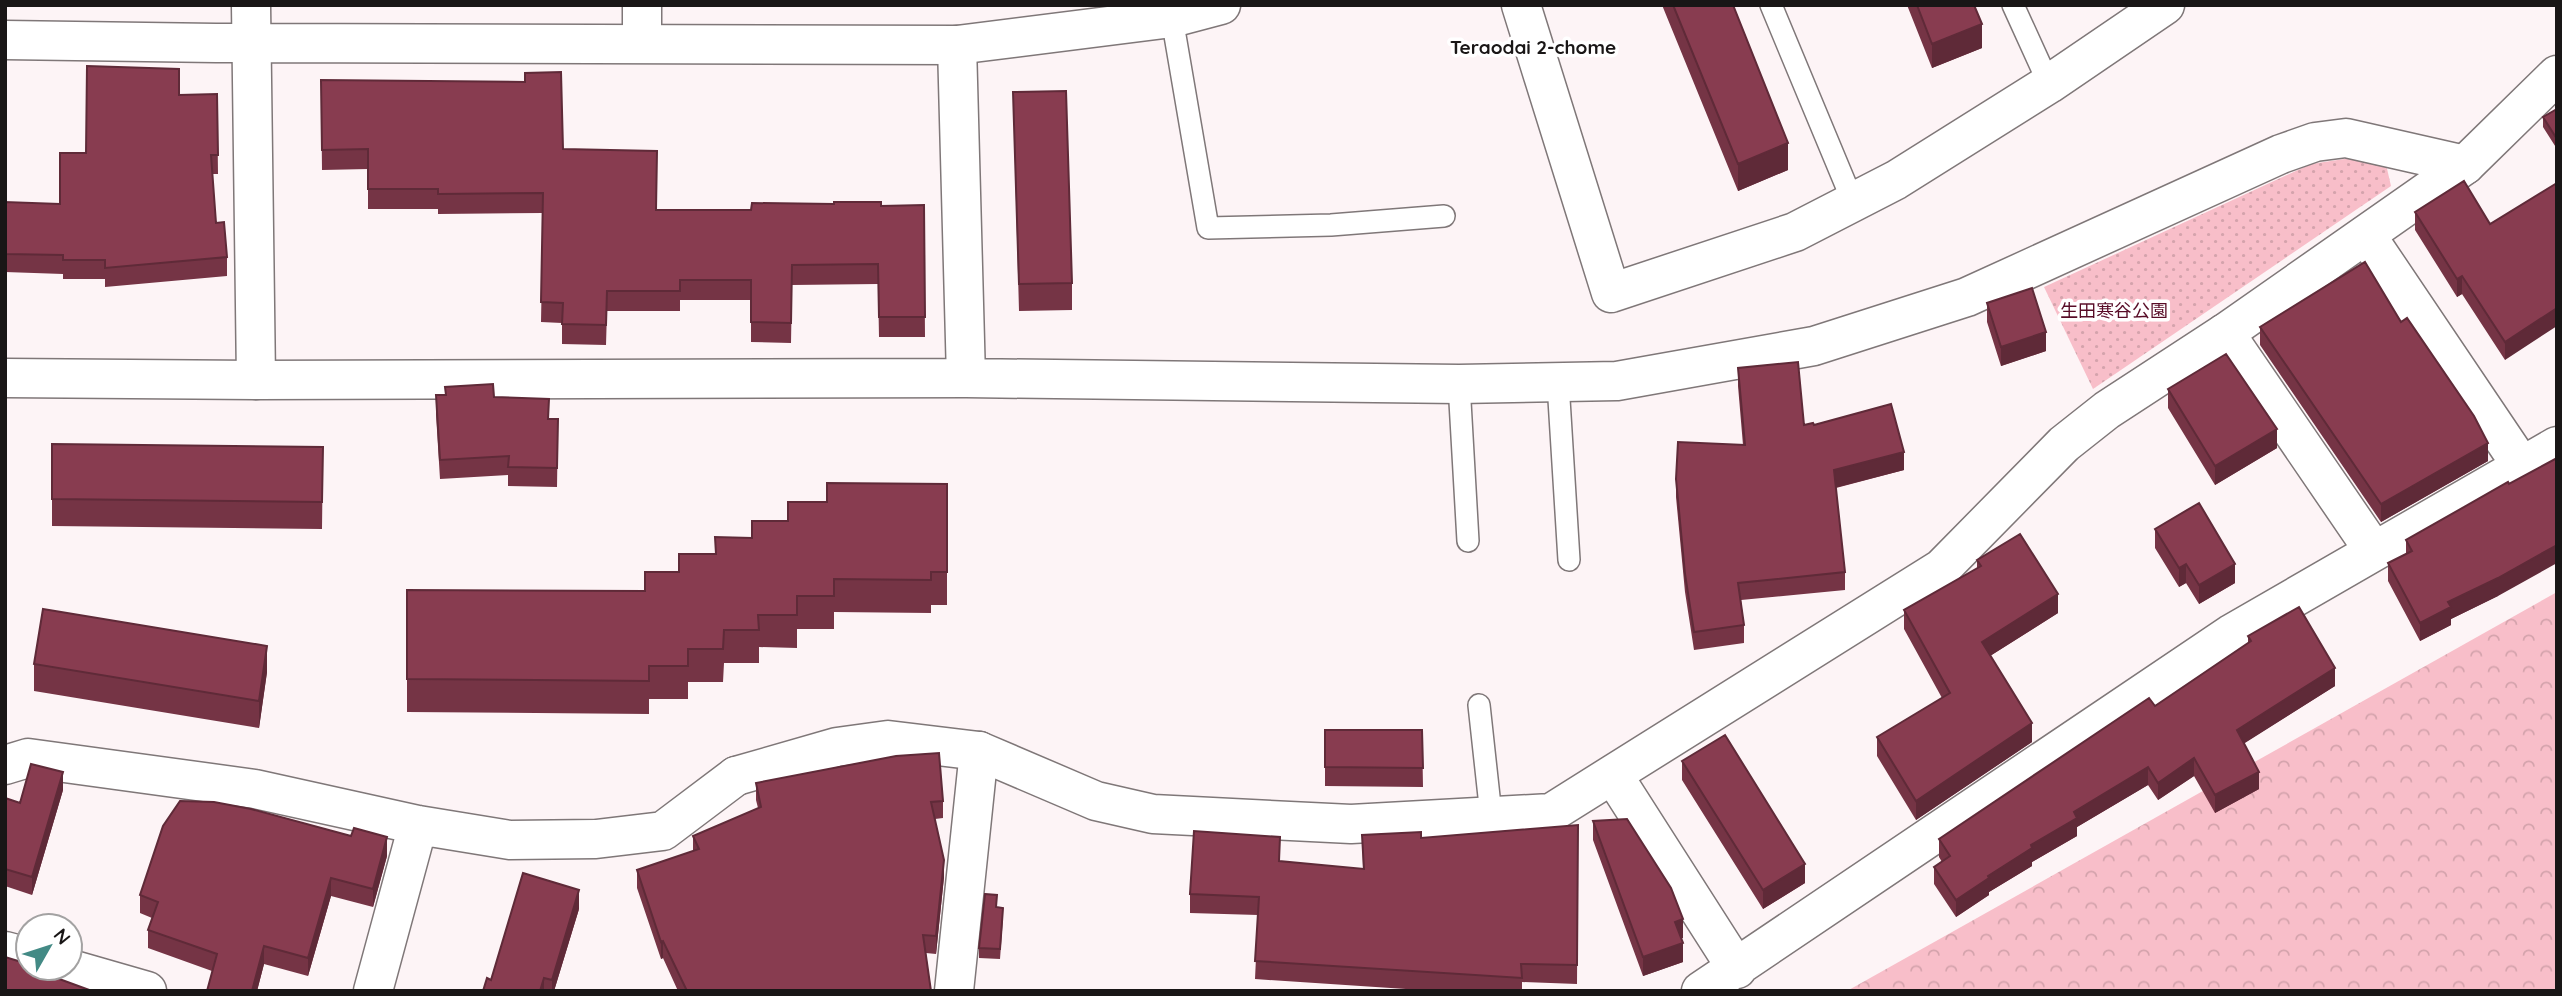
<svg xmlns="http://www.w3.org/2000/svg" width="2562" height="996" font-family="Quicksand,'Noto Sans JP',sans-serif">
<style>
.grass{fill:url(#grass-dots)}
.forest{fill:url(#forest-crowns)}
.lines{fill:none;stroke-linecap:round;stroke-linejoin:round}
.service-casing{stroke:#7f7778;stroke-width:24}
.minor-casing{stroke:#7f7778;stroke-width:41}
.tertiary-casing{stroke:#7f7778;stroke-width:41}
.service{stroke:#fff;stroke-width:21}
.minor{stroke:#fff;stroke-width:38}
.tertiary{stroke:#fff;stroke-width:38}
.wall{fill:#753445}
.shaded-wall{fill:#5f2a38}
.building{fill:#883c50;stroke:#5f2a38;stroke-width:2}
.labels{text-anchor:middle;stroke-width:7;stroke-linejoin:round;paint-order:stroke}
.park-label{font-size:18px;fill:#580c27;stroke:#fff}
.neighbourhood-label{font-size:19px;font-weight:bold;fill:#191616;stroke:#fff}
</style>
<defs>
<pattern id="grass-dots" width="8" height="8" patternUnits="userSpaceOnUse" patternTransform="scale(1.75)"><rect width="8" height="8" fill="#f8bec9"/><path d="M2 2h.1M6 6h.1" fill="none" stroke="#d4a3ac" stroke-width="1.8" stroke-linecap="round"/></pattern>
<pattern id="forest-crowns" width="20" height="18" patternUnits="userSpaceOnUse" patternTransform="scale(1.75)"><rect width="20" height="18" fill="#f8bec9"/><path d="M2 6a3 3 0 1 1 6 0M12 15a3 3 0 1 1 6 0" fill="none" stroke="#d4a3ac"/></pattern>
</defs>
<rect width="100%" height="100%" fill="#fdf4f6"/>
<!-- grass -->
<path class="grass" d="M2351,158L2385,160L2391,186L2093,389L2044,287L2311,164Z"/>
<!-- forest -->
<path class="forest" d="M2557,592V991H1847Z"/>
<g class="lines">
<!-- service casing -->
<g class="service-casing">
<path id="service" d="M1771,5L1853,202
M2013,5L2049,84
M1172,18L1208,228L1331,225L1444,216
M1558,383L1569,560
M1459,384L1468,541
M1479,705L1491,815"/>
</g>
<!-- minor casing -->
<g class="minor-casing">
<path id="minor" d="M642,5V42
M1521,5L1611,293L1795,232L1896,180L2049,84L2165,5
M957,45L966,378
M2366,235L2521,465
M2225,333L2374,551
M5,378L256,380L966,378L1459,384L1617,381L1814,346L1967,297L2281,154L2315,142L2346,138L2465,165
M5,765L28,758L255,789L418,825L510,840L596,839L663,831L736,776
M1613,775L1737,969
M5,951L28,957
M67,968L147,991
M373,991L418,825
M954,991L979,751
M1701,991L2231,634L2557,446"/>
</g>
<!-- tertiary casing -->
<g class="tertiary-casing">
<path id="tertiary" d="M251,5L256,380
M5,40L216,43L957,45L1172,18L1221,5
M736,776L837,747L888,740L979,751L1096,801L1153,814L1351,824L1551,813L1942,568L2064,444L2107,410L2225,333L2465,165L2557,75"/>
</g>
<!-- service -->
<use href="#service" class="service"/>
<!-- minor -->
<use href="#minor" class="minor"/>
<!-- tertiary -->
<use href="#tertiary" class="tertiary"/>
</g>
<!-- wall -->
<path class="wall" d="M1662,5H1733L1788,170L1738,191Z
M1907,5H1974L1982,48L1932,68Z
M321,80L563,149L657,171L656,210H751L881,206L924,205L925,337H879L878,284L792,285L791,343L751,342V300H680V311H607L606,345L562,344V323L541,322L543,213L438,214V209H368V169L322,170Z
M1013,92L1072,283V310L1019,311Z
M217,94L218,174H212L216,223L227,257V276L105,287V279H63V274L5,272V202L60,204L86,153L179,95Z
M2557,109V149L2543,127V117Z
M2557,183L2505,360L2462,294L2457,297L2415,230V212L2490,224Z
M1987,303L2046,351L2001,366L1987,322Z
M2401,322L2488,461L2381,522L2260,345V327Z
M1738,368L1804,425H1814L1904,470L1836,488L1845,572V590L1741,600L1744,625V643L1694,650L1685,592L1676,497V479L1743,445L1738,386Z
M445,387L494,397L549,419H558L557,487L508,486V475L440,479L436,414V395H445Z
M2168,389L2277,448L2215,485L2168,408Z
M52,444L323,447L322,529L52,526Z
M947,484V605H931V613L834,612V629H797V648L759,647V663H724L723,682H688V699H649V714L407,712V590L645,591L679,572L827,502Z
M2509,484L2498,596L2451,619V625L2420,641L2388,581V563L2406,554V540Z
M2155,529L2235,583L2199,604L2186,583L2179,587L2155,548Z
M1977,560L2058,613L1990,656L2032,742L1916,820L1877,756V737L1942,698L1904,629V610L1977,569Z
M2248,636L2335,686L2244,743L2259,789L2215,813L2194,776L2158,800L2148,785L2077,827V836L2032,862V866L1989,892V895L1956,917L1934,884V867L1942,862L1939,857V839L2155,706L2248,643Z
M34,664L267,672L259,728L34,691Z
M1325,730H1422L1423,787L1325,786Z
M1682,761L1805,883L1763,909L1682,780Z
M756,783L943,801V818L935,819L944,877L936,954L926,953L931,991H678L663,958L661,959L637,888V870L693,851V836L758,808L756,800Z
M63,790L32,895L5,886V798L20,803Z
M1593,821L1683,938H1681L1683,962L1643,976L1593,840Z
M1578,825L1577,984L1522,982V991H1436L1255,979L1258,915L1190,913V894L1280,861L1363,869L1362,835L1421,838Z
M387,856L373,907L331,896L308,976L264,964L257,991H207L212,971L148,948V930L152,918L140,913V895Z
M997,907L1003,918L1000,959L979,958V948Z
M579,909L554,991H483L491,980Z"/>
<!-- shaded-wall -->
<path class="shaded-wall" d="M1982,24V48L1932,68V44Z
M1788,143V170L1738,191V164Z
M2462,276V294L2457,297V279Z
M2557,308V326L2505,360V342Z
M2046,332V351L2001,366V347Z
M2277,429V448L2215,485V466Z
M2488,443V461L2381,522V504Z
M1904,452V470L1834,488V470Z
M2557,545V563L2498,596L2451,619V625L2420,641V623L2448,602Z
M2186,564V583L2179,587V568Z
M2235,564V583L2199,604V585Z
M2058,594V613L1982,661V642Z
M267,646V672L259,728V701Z
M2335,668V686L2237,748V730Z
M2032,723V742L1916,820V801Z
M2194,758V776L2158,800V783Z
M2148,767V785L2077,827V836L2032,862V866L1989,892V895L1956,917V900L2031,845L2074,812Z
M63,772V790L32,895V877Z
M2259,772V789L2215,813V795Z
M387,837V856L373,907V889Z
M944,860V877L936,954V936Z
M1805,864V883L1763,909V890Z
M331,878V896L308,976V958Z
M579,890V909L554,991H552V980Z
M1683,919V938L1675,940V922Z
M663,941V958L661,959V942Z
M1683,943V962L1643,976V957Z
M264,946V964L257,991H252Z
M544,978V991H540Z"/>
<!-- building -->
<path class="building" d="M1673,5H1733L1788,143L1738,164Z
M1917,5H1974L1982,24L1932,44Z
M87,66L179,69V95L217,94L218,155H211L216,223L224,222L227,257L105,268V260H63V255L5,254V202L60,204V153H86Z
M561,72L563,149L657,151L656,210H751L752,203L834,204V202H881V206L924,205L925,317H879L878,264L792,265L791,323L751,322V280H680V291H607L606,325L562,324L563,303L541,302L543,193L438,194V189H368V149L322,150L321,80L525,82V73Z
M1066,91L1072,283L1019,284L1013,92Z
M2557,109V139L2543,117Z
M2464,181L2490,224L2557,183V308L2505,342L2462,276L2457,279L2415,212Z
M2365,262L2401,322L2407,318L2474,416L2488,443L2381,504L2260,327Z
M2032,288L2046,332L2001,347L1987,303Z
M2226,354L2277,429L2215,466L2168,389Z
M1798,362L1804,425L1813,423L1814,425L1891,404L1904,452L1834,470L1845,572L1738,583L1744,625L1694,632L1685,574L1676,479L1678,442L1745,445L1738,368Z
M493,384L494,397L549,399L548,419H558L557,468L508,467L509,456L440,460L436,395H446L445,387Z
M52,444L323,447L322,502L52,499Z
M2557,458V545L2498,578L2448,602L2451,607L2420,623L2388,563L2412,551L2406,540L2508,482L2509,484Z
M827,483L947,484V572H931V580L834,579V596H797V615H758L759,630H724L723,649H688V666H649V681L407,679V590L645,591V572H679V554H716L715,537L752,538V521H788V502H827Z
M2199,503L2235,564L2199,585L2186,564L2179,568L2155,529Z
M2020,534L2058,594L1982,642L2032,723L1916,801L1877,737L1950,693L1904,610L1981,566L1977,560Z
M2299,607L2335,668L2237,730L2259,772L2215,795L2194,758L2158,783L2148,767L2074,812L2077,818L2031,845L2032,848L1988,876L1989,878L1956,900L1934,867L1950,856L1939,839L2149,698L2155,706L2251,641L2248,636Z
M43,609L267,646L259,701L34,664Z
M1325,730H1422L1423,768L1325,767Z
M1725,735L1805,864L1763,890L1682,761Z
M939,753L943,801L931,802L944,860L936,936L923,935L931,991H687L663,941L661,942L637,870L699,849L693,836L761,807L756,783L896,756Z
M31,764L63,772L32,877L5,869V798L20,803Z
M180,801L214,802L251,809L351,836L354,828L387,837L373,889L331,878L308,958L264,946L252,991H207L217,954L148,930L158,902L140,895L163,826Z
M1627,819L1671,888L1683,919L1675,922L1683,943L1643,957L1593,821Z
M1578,825L1577,965L1521,964L1522,978L1255,961L1259,897L1190,894L1194,831L1280,837L1279,861L1364,869L1362,835L1421,832V838Z
M523,873L579,890L552,980L544,978L540,991H483L487,978L491,980Z
M985,894L997,895L996,907L1003,908L1000,949L979,948Z
M5,957L28,964V968H33L32,969L92,991H5Z"/>
<g class="labels">
<!-- park labels -->
<g class="park-label">
<text x="2114" y="317">生田寒谷公園</text>
</g>
<!-- neighbourhood labels -->
<g class="neighbourhood-label">
<text x="1533" y="54">Teraodai 2-chome</text>
</g>
</g>
<!-- border -->
<rect width="2562" height="996" fill="none" stroke="#191616" stroke-width="14"/>
<!-- north arrow -->
<g transform="translate(49 947) rotate(51)"><circle r="33" fill="#ffffff" stroke="#a3a2a2" stroke-width="2"/>
<path d="M0-5L12 26L0 18L-12 26Z" fill="#438a85"/>
<text y="-10" font-size="19" font-weight="bold" text-anchor="middle" fill="#191616">N</text>
</g>
</svg>
